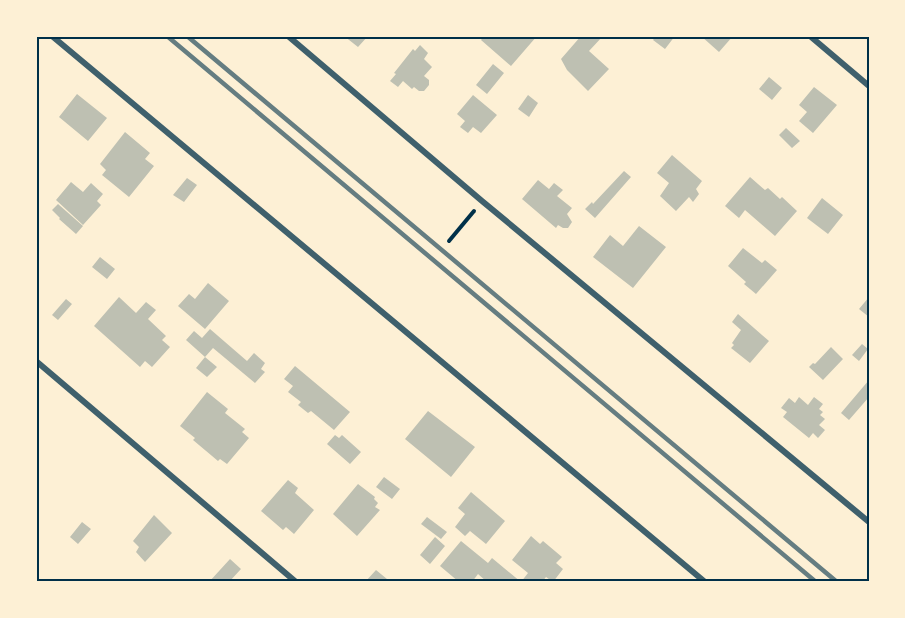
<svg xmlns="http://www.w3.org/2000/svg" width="905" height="618" font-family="'PT Sans Narrow',sans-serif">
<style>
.building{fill:#bec0b2}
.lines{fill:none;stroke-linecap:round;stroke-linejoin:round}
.path{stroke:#003049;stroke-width:4}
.minor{stroke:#3f606c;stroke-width:6}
.rail{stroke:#657d81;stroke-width:4.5}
.neatline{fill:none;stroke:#003049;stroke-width:2}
</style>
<rect width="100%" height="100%" fill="#fdf0d5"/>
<!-- building -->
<path class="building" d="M344,36H368L358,47Z
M484,36H537L511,66L481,40Z
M581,36H603L589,51L609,69L588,91L567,70L561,59Z
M656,36H675L665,49L653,40Z
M701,36H733L719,52Z
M420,45L428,53L424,59L432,67L424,76L429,80V85L424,91H419L414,87L412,89L403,81L398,87L390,81L396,74L394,73L413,49L415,51Z
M493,64L504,73L487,94L476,85Z
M769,77L782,88L772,100L759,89Z
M814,87L837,105L813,133L799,121L807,112L799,105Z
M77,94L107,118L88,141L59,117Z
M473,95L497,115L481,133L473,127L468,133L460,127L465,121L457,114Z
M528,95L538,103L529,117L518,109Z
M786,128L800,141L792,148L779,135Z
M125,132L150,153L145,159L154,166L129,197L102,175L106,170L100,164Z
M672,155L702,181L696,189L699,194L693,202L689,197L676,211L660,196L669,183L657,173Z
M624,171L631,177L595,218L585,209L592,202L593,204Z
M750,177L765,190L768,188L780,199L782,197L797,211L775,236L745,210L739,218L725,206Z
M187,178L197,185L184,202L173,195Z
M538,180L549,189L554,183L563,190L557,196L572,208L567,214L572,222L568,228H563L558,225L556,228L522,199Z
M71,182L83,192L91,183L103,194L97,201L101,205L83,225L56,200Z
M822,198L843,215L828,234L807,218Z
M58,204L83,226L76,234L59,219L60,218L52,210Z
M639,226L666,247L633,288L593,257L610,235L623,246Z
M743,248L762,263L765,260L777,270L756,294L744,284L746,282L728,266Z
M100,257L115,269L107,279L92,267Z
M208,283L229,301L205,329L178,306L189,294L195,299Z
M119,297L136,313L146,302L156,310L148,319L166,336L162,340L170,347L152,367L145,361L140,367L94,326Z
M869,297V317L859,309Z
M66,299L72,304L58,320L52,315Z
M738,314L769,341L750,363L731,348L734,345L732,343L741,330L732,322Z
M210,329L247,361L254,353L265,363L261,369L265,372L255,383L213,348L205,357L186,340L194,331L202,338Z
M862,344L868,349L859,361L852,355Z
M831,347L843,359L823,380L809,367L813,363L815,364Z
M205,357L217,367L207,377L196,368Z
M295,366L350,412L334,430L311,411L308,413L298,405L301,402L288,392L293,386L284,379Z
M869,380V397L849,420L841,413Z
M207,392L228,409L225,413L245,429L242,432L249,438L227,464L220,459L218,461L193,440L195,438L180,426Z
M799,397L808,405L814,397L823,404L819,409L823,412L820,415L825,419L819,425L825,430L818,438L813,433L809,438L783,417L787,412L781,408L789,398L795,403Z
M428,411L475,447L451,477L405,439Z
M335,435L339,438L342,435L361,452L350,464L327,444Z
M384,477L400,489L392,499L376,487Z
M288,480L298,488L295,493L314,510L294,534L286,527L283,530L261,511Z
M358,484L375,497L374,499L378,503L375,507L380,510L357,536L333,514Z
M471,492L505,521L486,544L470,531L465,536L455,527L465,514L458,508Z
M154,515L172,533L145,562L136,552L139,547L133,541Z
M427,517L447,532L441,539L421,524Z
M82,522L91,529L78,544L70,537Z
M531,536L540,544L543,541L562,557L556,563L563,569L553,582L546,577L542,582H487L478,574L472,582H459L440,566L461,541L488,563L492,558L521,582L528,573L512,560Z
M435,537L445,546L430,564L420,555Z
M230,559L241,569L229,582H209Z
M376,570L387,579L384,582H365Z"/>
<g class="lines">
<!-- path -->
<path class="path" d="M449,241L474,211"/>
<!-- minor -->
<path class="minor" d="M52,36L705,582
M288,36L482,201L869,522
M810,36L869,86
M36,361L296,582"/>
<!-- rail -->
<path class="rail" d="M167,36L816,582
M187,36L837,582"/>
</g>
<!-- border -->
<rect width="905" height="618" fill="none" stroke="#fdf0d5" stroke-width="75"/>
<rect x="38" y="38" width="830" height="542" class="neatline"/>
</svg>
